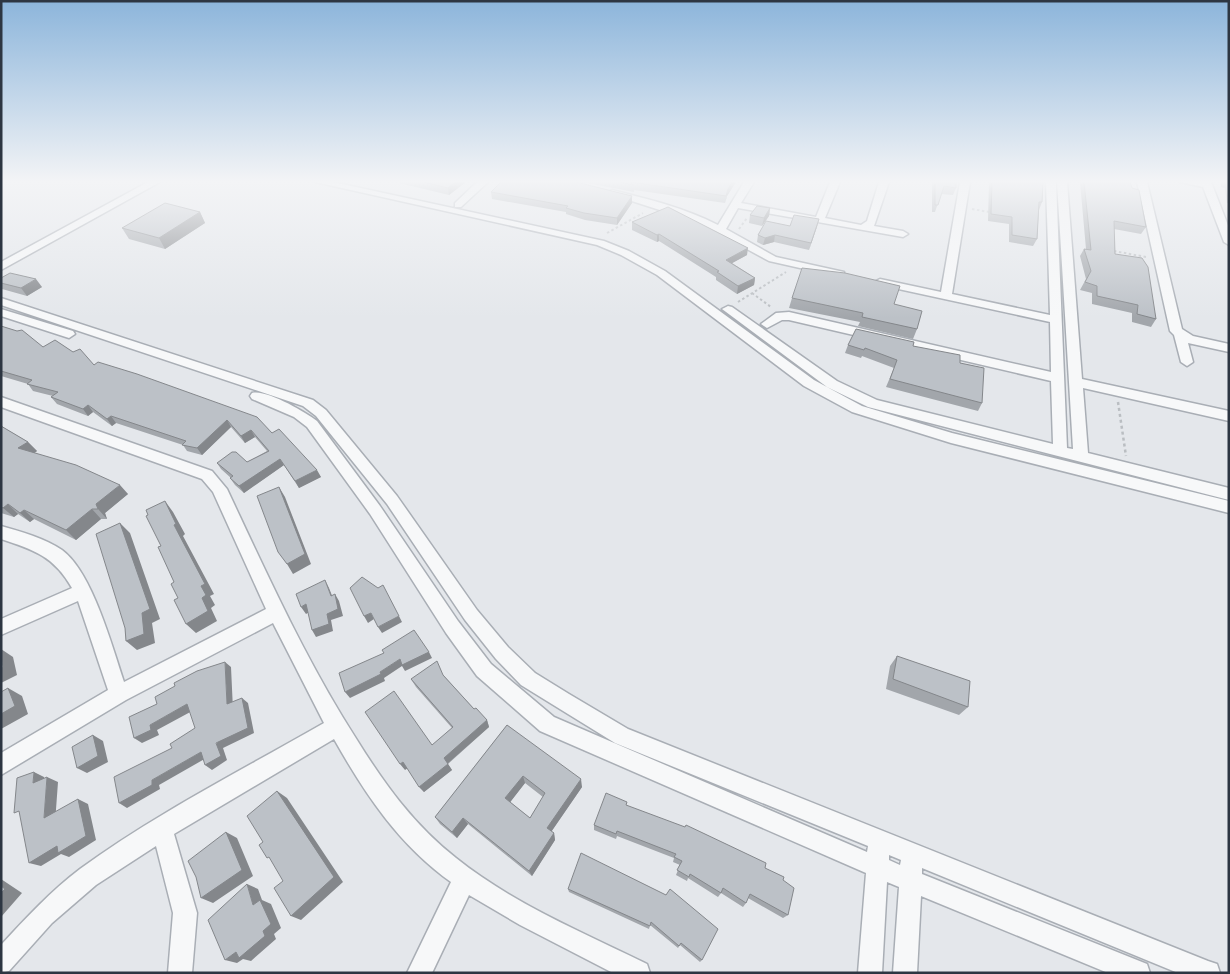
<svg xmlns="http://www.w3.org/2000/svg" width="1230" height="974" font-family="'Golos Text',sans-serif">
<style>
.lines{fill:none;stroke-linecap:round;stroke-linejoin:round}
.minor-casing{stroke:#a9aeb5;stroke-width:3}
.path-far1{stroke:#babec2;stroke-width:2;stroke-dasharray:2.5 2.5;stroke-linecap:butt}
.path{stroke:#babec2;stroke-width:2.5;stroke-dasharray:3 3;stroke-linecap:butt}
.minor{fill:#f7f8f9;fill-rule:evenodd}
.wall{fill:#a2a6ab;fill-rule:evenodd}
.shaded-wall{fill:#84878b}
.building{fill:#bcc1c7;stroke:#84878b;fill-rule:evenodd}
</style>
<rect width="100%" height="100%" fill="#e4e7eb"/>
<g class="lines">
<!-- minor casing -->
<g class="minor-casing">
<path id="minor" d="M148,182H160L1,270V262Z
M315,182H333L604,241L629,251L665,271L814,380L862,406L952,433L1229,501V513L951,443L852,412L804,386L657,275L621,255L597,245Z
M477,182H488L461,207H455V203Z
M744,182H754L741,203L816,217L830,182H840L825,218L861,225L867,221L879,182H889L874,226L903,231L908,234L903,237L738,208L726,229L776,257L844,272V276L840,277L769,261L697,222L607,193L612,190C648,199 685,208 718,225Z
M960,182H970L952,294L1050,315L1046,182H1056L1067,448L1073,449L1057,182H1067L1082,379L1229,411V421L1083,388L1088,453L1229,488V500L868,407L827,387L722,309L728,306L732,307L837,381L877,400L1053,444L1051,381L789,320H782L767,328L761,324L776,313L789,312L1051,372L1050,322L880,285L874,282L880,279L941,292Z
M1137,182H1147L1182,329L1193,336L1229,344V352L1188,343L1193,362L1187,366L1181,362L1174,335L1170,331Z
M1180,182H1211L1229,228V245L1224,242L1203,187Z
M1,298L313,400L326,410L397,496L477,610L508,647L535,673L569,694L628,729L1208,961L1217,964L1220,973H1178L922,868V874L1147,964L1150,973H1108L921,896L917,973H893L899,887L887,882L882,973H858L866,873L540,731L477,676L446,633L370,514L307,427L294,417L252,399L250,396L252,393C266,389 305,412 317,421L380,506L458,621L491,664L554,717L867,852L868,846L615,743L521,685L496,659L465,620L387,504L316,416L303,406L1,305ZM889,855L901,860L900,865L889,860Z
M1,309L73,331L75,334L69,338L1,316Z
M1,397L212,471L227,489C267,574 306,661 357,740C385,785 414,825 456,858C512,903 582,932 647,964L650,973H613L520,925L469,895L432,973H407L451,882C399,845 365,794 334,739L174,834L197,913L192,973H168L173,913L156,846L96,885L52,923L9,971L1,973V945C26,918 51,891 80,869C155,814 244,769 324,723L273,623L126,700L1,775V753L108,690L78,601L1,635V619L72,588C54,556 34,550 1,539V526C22,532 44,538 62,550C92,572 112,646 124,682L266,609L213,492L202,479L1,407Z"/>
</g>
<!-- path-far1 -->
<path class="path-far1" d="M972,209L989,212
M739,229L747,218
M607,233L643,213
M1114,251L1146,257
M752,293L771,307
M738,302L786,272"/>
<!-- path -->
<path class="path" d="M1118,402L1126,456"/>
<!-- minor -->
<use href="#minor" class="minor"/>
</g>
<!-- wall -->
<path class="wall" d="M399,182H466L449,195L399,183Z
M582,182H736L727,196L725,203L634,190V192Z
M932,182H956V188L953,195L941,194L935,212H932Z
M989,182H1043L1042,202L1039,210L1037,239L1033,246L1009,242V224L988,221Z
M1080,182H1130L1146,227L1141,234L1114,229L1115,254L1156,319L1151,327L1132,322V313L1092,304V293L1080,290L1086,279L1080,256L1084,249H1086Z
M1221,182H1229V203H1227L1225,188L1221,187Z
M491,192L632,203L617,225L585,220L566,214V212L492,199Z
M770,208L769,216L762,226L749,223L750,215Z
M200,212L205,223L165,249L129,239L122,228Z
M819,219L809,250L774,242L763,245L757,242L758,235Z
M632,222L747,255L732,263L755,278L754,285L737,294L716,280V277L659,241L657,242L632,230Z
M1,278L42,287L27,296L2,289Z
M792,298L894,304L917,329L913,339L858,326L860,322L789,308Z
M1,326L43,347L94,365L272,433L321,477L299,488L284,465L244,493L235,485L230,478H231L221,469L217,463L247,462L267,451L255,437L245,443L231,427L202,455L187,451L183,445L116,423L112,426L93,412L88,416L57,404L51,397L53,396L33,391L28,384L1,376Z
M848,345L913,346L960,363L982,403L978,411L886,387L894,368L862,356L861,358L845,353Z
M1,426L28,442L37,451L34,453L128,494L105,513L107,519H101L76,540L34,519L30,522L18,514L14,517L1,513Z
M897,656L968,707L959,715L886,689L890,666Z
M444,676L474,709L487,720L489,727L448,764L452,770L424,792L407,768L405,770L452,728L416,687L411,679Z
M507,725L582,787L551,832L554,833L555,840L532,876L468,824L457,838L440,824L435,817ZM525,783L543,797L530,818L510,802Z
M627,806L765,868L783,880L788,915L783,918L748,898L746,903L743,907L721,893L718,897L688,878L687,881L676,875L680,865L673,862L674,858L617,836L616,839L594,830V825Z
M568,889L666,895L702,960L700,962L680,945L678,948L650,925L649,929L569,892Z"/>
<!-- shaded-wall -->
<path class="shaded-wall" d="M455,182H466L449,195L448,188Z
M732,182H736L727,196L725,203L728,189Z
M632,196V203L617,225V218Z
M770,208L769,216L762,226L764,218Z
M200,212L205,223L165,249L159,238Z
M819,219L817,227L809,250L811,243Z
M659,234V241L657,242V235Z
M775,235L774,242L763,245L765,238Z
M748,248L747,255L725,267L726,260Z
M755,278L754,285L737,294L738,286Z
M36,279L42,287L27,296L21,288Z
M88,405L93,412L88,416L83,409Z
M111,416L116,423L112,426L107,419Z
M227,420L231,427L202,455L197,448Z
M251,430L255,437L245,443L241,436Z
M28,442L37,451L28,458L18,448Z
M280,459L284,465L244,493L239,486Z
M317,470L321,477L299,488L295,481Z
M120,485L128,494L105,513L107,519L98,509L96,504Z
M279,487L285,497L311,564L293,574L287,564Z
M165,501L173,512L185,534L183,536L214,594L210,596L215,605L211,608L217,621L196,633L186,624L202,598L201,586L174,525Z
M8,504L18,514L14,517L3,508Z
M92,509L101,519L76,540L66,530Z
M24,510L34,519L30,522L20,513Z
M120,523L130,533L160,619L152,623L155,643L137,650L126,641Z
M325,580L329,588L335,603L331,596Z
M335,594L339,601L343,616L331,620L333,631L316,637L312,630L327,614Z
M306,604L311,611L306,614L301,607Z
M371,613L374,619L368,623L364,616Z
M399,616L402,622L382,633L378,627Z
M1,649L13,657L17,675L1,683Z
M429,652L432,658L405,671L402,666L384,678L385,681L350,698L345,692L380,672L400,659Z
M225,662L231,667L233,710L227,704Z
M8,688L22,696L28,714L1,729V714Z
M242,698L248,703L254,733L223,748L227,760L212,770L205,765Z
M187,704L194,710L157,730L159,735L142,743L134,738L150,725Z
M487,720L489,727L447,764L444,758Z
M93,735L103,741L108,762L87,773L77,768Z
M201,752L208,757L159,785L160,789L127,808L119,803L152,780Z
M403,762L408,768L405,770L400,764Z
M448,764L452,770L424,792L419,787Z
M34,772L44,777V788L33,783Z
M523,776L525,783L508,805L505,798Z
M47,777L58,782L55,823L44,818Z
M581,779L582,787L549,835L547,828Z
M277,791L287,798L343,882L301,920L291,916Z
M78,799L88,804L96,840L69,857L61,854L41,866L29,863Z
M463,818L468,824L457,838L452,832Z
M226,832L237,838L253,876L213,903L201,898Z
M554,833L555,840L532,876L529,871Z
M1,879L22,893L1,917Z
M247,884L258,889L262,900L271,904L281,928L274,934L276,939L251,961L243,959L237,963L225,960L263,931L253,905Z"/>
<!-- building -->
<path class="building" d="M424,182H455L448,188Z
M501,182H576L632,196L617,218L584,213L566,208L568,206L491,192Z
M620,182H630L634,185Z
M631,182H732L728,189L726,196Z
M935,182H956V188L944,186L938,205H935Z
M992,182H1043L1042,202H1039L1037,239L1012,235V217L991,214Z
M1084,182H1130L1132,188L1139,190L1146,227L1114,221L1115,254L1142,258L1148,267L1156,319L1137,314L1138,305L1097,296V286L1085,282L1091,271L1084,249L1091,250Z
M165,203L200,212L159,238L122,228Z
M757,206L770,208L764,218L750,215Z
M668,207L748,248L726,260L755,278L738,286L717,272L719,271L659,234L657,235L632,222Z
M794,215L819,219L811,243L775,235L765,238L758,235L766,221L790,226Z
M802,268L845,273L900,286L894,304L922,311L917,329L862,317L863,313L792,298Z
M10,273L36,279L21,288L1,283V278Z
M1,326L17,331L22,330L43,347L55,340L73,352L80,349L94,365L98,362L137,374L257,417L272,433L279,429L317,470L295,481L280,459L239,486L230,478L233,476L217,463L232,452H236L247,462L269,451L251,430L241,436L227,420L197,448L182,445L186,441L111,416L107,419L88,405L83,409L51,397L58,392L27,384L32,380L1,371Z
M856,329L914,342L913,346L960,355V363L984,368L982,403L890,379L897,360L865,348L864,350L848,345Z
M1,426L28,442L18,448L76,465L120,485L96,504L98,509H92L66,530L24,510L20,513L8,504L3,508L1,507Z
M279,487L305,554L287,564L278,552L257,496Z
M165,501L176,524L174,525L205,584L201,586L206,595L202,598L208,611L186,624L174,600L178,598L171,584L174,582L158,547L161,546L146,516L148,515L146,510Z
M120,523L150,609L142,613L144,634L126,641L125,628L96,534Z
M362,577L378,588L383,585L399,616L378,627L371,613L364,616L350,588Z
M325,580L331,596L335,594L338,609L327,614L329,624L312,630L306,604L301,607L296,594Z
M414,630L429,652L402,665L400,659L380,672L381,674L345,692L339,673L384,653L382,650Z
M1,656L3,667L1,668Z
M897,656L970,681L968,707L893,679Z
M437,661L443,675L474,709L476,708L487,720L444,758L448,764L419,787L403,762L400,764L365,712L394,691L432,745L453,727L411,679Z
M225,662L227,704L242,698L248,728L216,743L221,756L205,765L201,752L152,780V785L119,803L114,777L172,748L170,744L195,728L187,704L150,725L151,730L134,738L129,717L157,704L155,697L175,686L174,683L197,671Z
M8,688L15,706L1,714V692Z
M507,725L581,779L547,828L554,833L529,871L463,818L452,832L435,817ZM523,776L545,793L530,818L505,798Z
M93,735L98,756L77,768L72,747Z
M34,772L33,783L47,777L44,818L78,799L86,836L58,853L57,846L29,863L19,811L14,813L17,778Z
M277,791L334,877L291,916L274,888L283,881L269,857L267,858L259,845L263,842L247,816Z
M606,793L627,802L626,805L685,827L686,825L766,863L765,868L784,877L783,880L794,888L788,915L750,894L746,903L723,888L721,893L690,874L689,877L677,870L682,861L674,857L676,854L617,831L616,834L594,825Z
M226,832L242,870L201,898L196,877L188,861Z
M581,853L666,895L670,889L718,929L702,960L681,943L679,946L651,922L650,926L568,889Z
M247,884L253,905L260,900L271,924L263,931L265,936L239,958L236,952L225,960L208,920Z
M1,886L5,889L1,893Z"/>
<!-- sky -->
<linearGradient id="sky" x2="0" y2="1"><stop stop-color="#8cb5db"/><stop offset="0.57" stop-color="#f3f4f6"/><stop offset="1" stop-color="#f3f4f6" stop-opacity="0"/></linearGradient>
<rect width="1230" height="318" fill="url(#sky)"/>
<!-- border -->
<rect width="1230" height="974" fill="none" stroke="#2d3642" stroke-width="5"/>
</svg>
